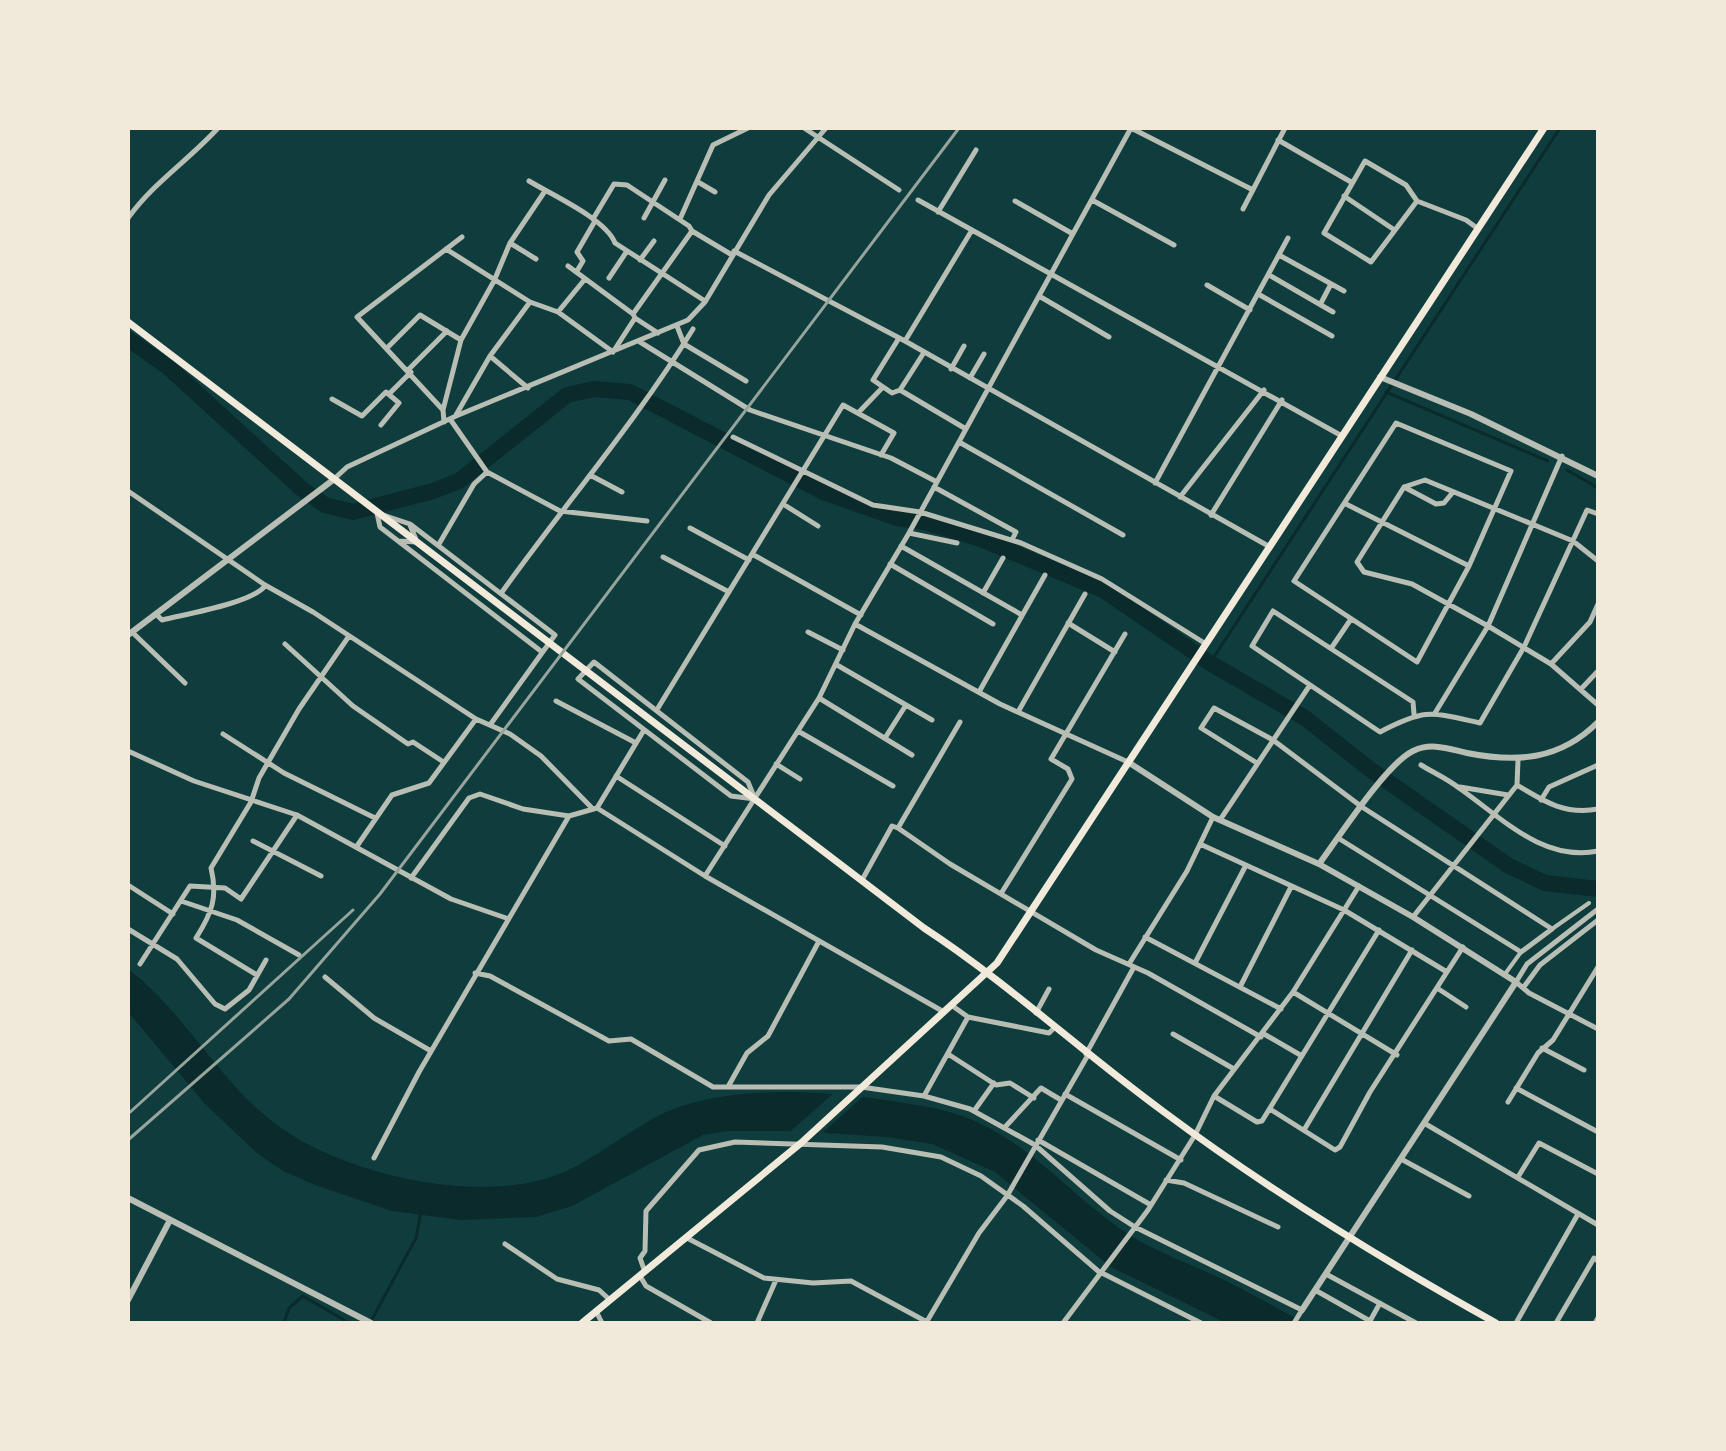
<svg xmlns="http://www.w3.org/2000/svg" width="1726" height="1451" font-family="'PT Sans',sans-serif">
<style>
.water{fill:#0a2a2b}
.pier{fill:#0f3d3e}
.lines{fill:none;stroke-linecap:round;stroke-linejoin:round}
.stream{stroke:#0a2a2b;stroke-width:3}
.river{stroke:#0a2a2b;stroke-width:16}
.pedestrian{stroke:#b8beb3;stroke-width:4}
.minor{stroke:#b8beb3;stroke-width:5}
.tertiary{stroke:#b8beb3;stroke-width:6}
.secondary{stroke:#f1e9da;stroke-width:7}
.rail{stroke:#97a49c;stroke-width:3}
</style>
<rect width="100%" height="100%" fill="#0f3d3e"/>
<!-- water -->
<path class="water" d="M128,969C189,1015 222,1090 287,1132C355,1177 487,1206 564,1172C605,1154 639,1120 682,1106C758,1082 851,1093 929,1107C1014,1123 1055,1182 1119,1228C1150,1250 1188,1263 1222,1279C1250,1292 1277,1309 1305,1323H1226L1111,1267L995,1172L932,1144L886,1137L798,1131H728L703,1135L572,1206L536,1217L461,1220L392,1211L315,1185L283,1171L257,1153L206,1105L128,1012Z"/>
<!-- pier -->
<path class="pier" d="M835,1092L866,1094L819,1136L786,1135Z"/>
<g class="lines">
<!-- stream -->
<path class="stream" d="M1386,392L1548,461
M1567,470L1598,488
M1210,663L1560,128
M284,1323L289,1308L303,1296L349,1323
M370,1323L416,1238L421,1211"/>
<!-- river -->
<path class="river" d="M128,339L168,367L302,489L325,505L353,512L433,491L459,481L567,395L594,389L630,392L823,492L897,518L925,522L981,539L1103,590L1210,663L1305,718L1371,770L1509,866L1545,883L1598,889"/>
<!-- pedestrian -->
<path class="pedestrian" d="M1552,929L1589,903
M1505,974L1521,952"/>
<!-- minor -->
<path class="minor" d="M804,128L899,190
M1131,128L1253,190
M1278,140L1351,182
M1365,161L1406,185L1417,201L1371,262L1324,233Z
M529,181C552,195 606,219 615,243L705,301
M698,182L715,192
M1344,196L1393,229
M918,200L1342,436
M1092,200L1174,245
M1015,201L1073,234
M1417,201L1466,220L1477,228
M1243,209L1285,128
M938,212L976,150
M128,218C154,182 189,160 218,128
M644,218L665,180
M680,219L713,145L748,128
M692,231L732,255
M510,243L536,259
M446,249L530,302L558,312L613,352L635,318L633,314L692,231L689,226L627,185L614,184L593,219
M734,251L905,341L1270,547
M1279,255L1344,291
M640,260L654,241
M568,266L633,314
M577,271L583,261L577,252L595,221
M1269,275L1333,312
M609,278L627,251
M1207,285L1250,310
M1258,294L1332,336
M1039,296L1109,337
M1321,303L1331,284
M558,312L585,279
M635,318L658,333
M677,326L684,344L746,381
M899,338L873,380L892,393L900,390L923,354
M905,341L972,230
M640,342L750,410L891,458L937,482
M387,348L420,315L461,340
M490,356L528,388
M951,369L964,346
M408,370L447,331
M970,378L984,354
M900,390L966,429
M389,394L411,372
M332,399L362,416L386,392L399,403L381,425
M443,410L357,317L462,237
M858,413L883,387
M456,415L490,356L530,302
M450,419L487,472L560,511L647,521
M444,422L443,410L461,340L494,281L510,243L545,191
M1396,423L1511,471L1469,566L1417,662L1294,581Z
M733,437L873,505L920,512L1021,543L1102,579L1206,644
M959,442L1123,535
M590,475L622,492
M334,479L347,467L456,416L688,320L705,302L769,195L826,128
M1155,483L1288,238
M934,487L1016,532L1012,540
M1404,487L1436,504L1444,503L1453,492
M128,491L265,585L313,612L476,719L510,734L541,756L591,807
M1180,497L1264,390
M783,504L818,526
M1346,504L1469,566
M1211,515L1282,400
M690,528L749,560
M909,533L957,543
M398,541L417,542L410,525
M439,544L474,484L487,472
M901,546L1022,615
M752,554L861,615
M663,557L729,592
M1598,561L1573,541L1425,480L1404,487L1357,562L1364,572L1412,584L1488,626L1551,664L1598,705
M890,564L993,624
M502,592C565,504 636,422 693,329
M983,593L1003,558
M156,614L162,620C186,614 252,603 265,586
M1068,623L1115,652
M855,624L1000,704L1128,762
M132,632L185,683
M808,632L843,650
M285,644L353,706L408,744L413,742L442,761
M1332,647L1351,619
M594,662L748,782L755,799L731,796L578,679Z
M1551,664L1590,622L1598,604
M837,665L932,720
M1581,689L1598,671
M979,692L1045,575
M819,698L912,755
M556,701L636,743
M658,708L843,405L894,433L881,455
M1018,712L1085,594
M1435,713L1488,626L1562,456
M1414,714L1413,702L1273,611L1252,646L1380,732C1426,708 1431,712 1480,723L1524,647L1587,510L1598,514
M490,725L555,635L410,524L377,513L380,527L542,652
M798,731L893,786
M223,734L284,773L375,818
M885,738L906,705
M128,751L194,781L297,815L451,899L506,918
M1518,760L1517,785C1545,802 1565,815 1598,809
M1257,763L1201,728L1214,708L1273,740L1362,807L1552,929L1521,952L1338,838
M776,764L800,779
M1421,765C1434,773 1448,779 1459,788C1501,817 1542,862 1598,851
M616,776L725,846
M1460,787L1508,795
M1541,800L1549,787L1598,765
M597,808L705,876L944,1012
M1220,820L1310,685
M898,828L960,722
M253,841L321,876
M1200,844L1344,910L1447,972
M357,846L392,795L429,783L476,719
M705,876L819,698L855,624L909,533L1131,128
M411,878L469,798L480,794L523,809L569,816
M862,880L892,826L898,828L950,864L1096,950L1148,973L1261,1037
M128,885L173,914
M1002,892L1072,779L1068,769L1051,759L1125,634
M181,901L237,920L299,955
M1598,909L1527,964L1516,982L1529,993L1598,1029
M1413,917L1517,785
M128,929L177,959L215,1004L225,1009L249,990L266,960
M1145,937L1281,1009
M1195,963L1245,867
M140,964L190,886L225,888L241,899L297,815
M1129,964L1187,871L1213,817
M475,973L490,976L609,1041L631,1039L713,1087H861L924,1096L970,1109L1035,1145L1110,1211L1135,1227L1302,1310L1294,1323
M257,975L196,938C212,913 218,897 211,868L251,802L259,778L299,709L349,636
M325,977L374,1018L431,1051
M1240,987L1291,887
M1437,988L1466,1007
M1523,988L1540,965L1598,920
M1293,992L1397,1055
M954,1007L968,1017L1049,1033L1054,1028
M1036,1013L1049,989
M1173,1034L1234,1069
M1264,1034L1302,1056
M1542,1048L1584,1070
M948,1054L996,1085L1010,1083L1034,1098
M1086,1054L1134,967
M729,1085L747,1053L768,1036L818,943
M1516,1088L1598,1132
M1065,1094L1181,1160
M924,1096L968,1017
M1214,1096L1257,1122L1262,1121L1379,930
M1508,1102L1538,1053L1553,1040L1598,967
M1270,1109L1335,1150L1340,1147L1370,1092L1463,947
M974,1111L994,1083
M1424,1123L1598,1225
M1006,1126L1041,1088L1061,1100
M1304,1130L1412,950
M1038,1140L1151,1205
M374,1158L419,1072L569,816L597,808L644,730
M1401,1159L1469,1196
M1518,1177L1539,1143L1598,1174
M1166,1180L1184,1183L1278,1227
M687,1238L764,1278L813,1283L851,1281L927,1322
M505,1244L557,1279L599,1290L610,1300
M645,1272L640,1258L645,1251L646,1211L699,1150L735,1142L882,1147L941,1157L981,1176L1023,1206L1098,1271L1201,1323
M1326,1274L1416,1323
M640,1276L646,1286L711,1323
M1315,1290L1370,1321L1380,1303
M596,1311L602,1323
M757,1323L776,1280
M926,1323L979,1233L1007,1196L1088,1055
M1063,1323L1148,1210L1195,1135L1214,1096L1293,992L1359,886
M1516,1323L1578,1214
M1556,1323L1594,1258L1598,1261
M1595,1323L1598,1318"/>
<!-- tertiary -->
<path class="tertiary" d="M1380,377L1471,414L1598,476
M128,635L333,480
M1128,762L1213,817L1319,864L1413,917L1516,982L1302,1310
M1319,864C1339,837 1386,764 1413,751C1431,742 1449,749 1467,753C1517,763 1560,760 1598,722
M128,1198L371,1323
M128,1300L170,1220"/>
<!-- secondary -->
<path class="secondary" d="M128,322L924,928C1008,983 1083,1053 1164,1112C1270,1191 1381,1259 1496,1323
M582,1323L801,1143L997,963L1544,128"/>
<!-- rail -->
<path class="rail" d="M128,1114L353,910
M128,1140L289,999L380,894L959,128"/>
</g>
<!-- border -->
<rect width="1726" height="1451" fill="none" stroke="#f1e9da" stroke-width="260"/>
</svg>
